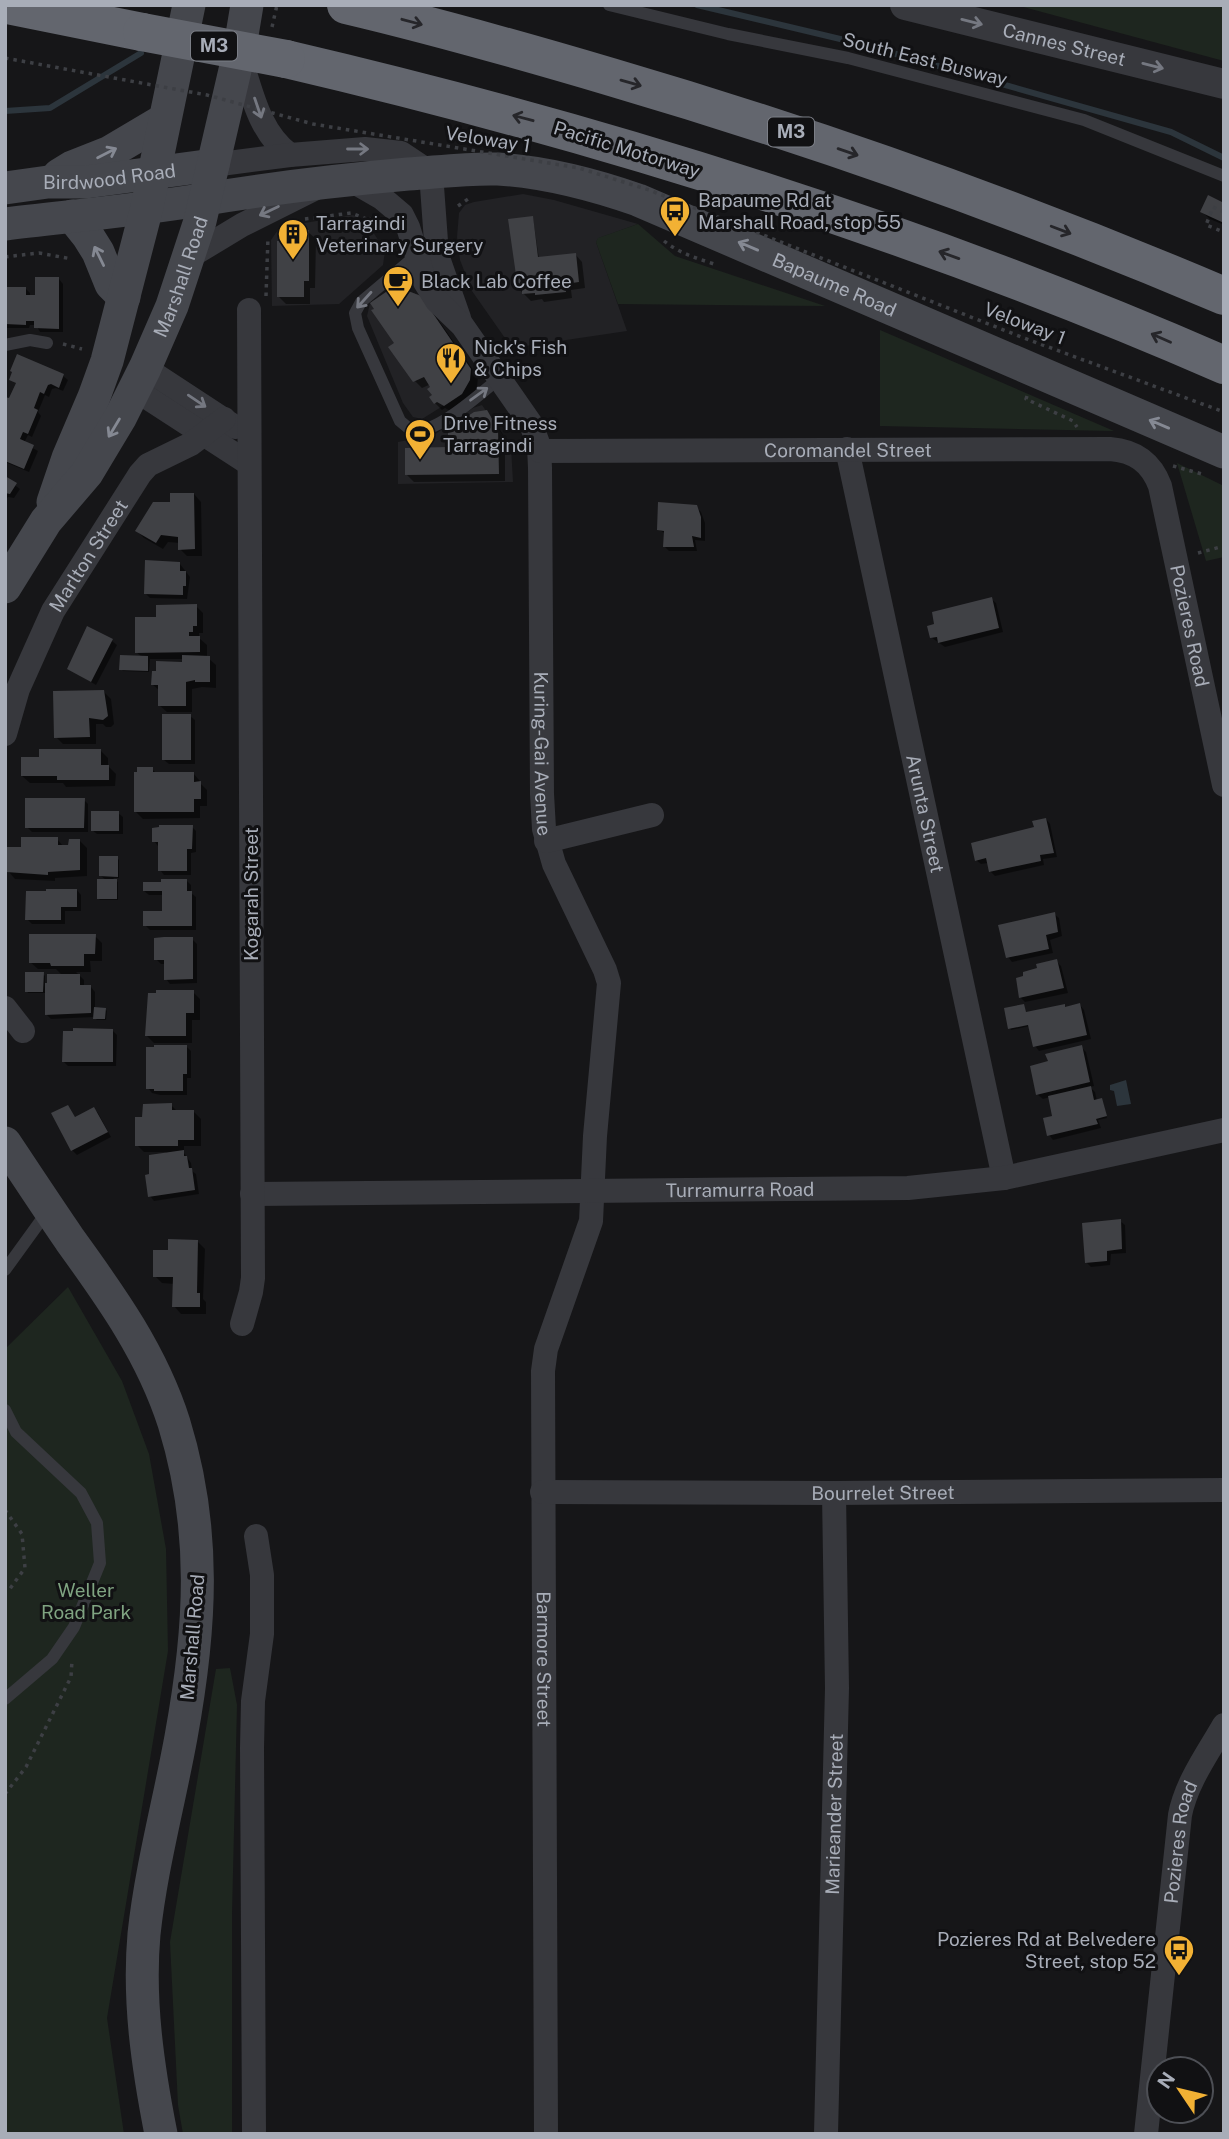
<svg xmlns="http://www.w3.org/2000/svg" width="1229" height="2139" font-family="'Public Sans',sans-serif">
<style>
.built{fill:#222225}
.green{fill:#1e261f}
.water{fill:#2c353c}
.shadow{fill:#0007}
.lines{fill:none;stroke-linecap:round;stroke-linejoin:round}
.stream{stroke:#2c353c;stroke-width:6}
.building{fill:#404145}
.path{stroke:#3d3f44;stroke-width:3.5;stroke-dasharray:3.5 5;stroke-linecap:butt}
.service{stroke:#37383d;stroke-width:12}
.minor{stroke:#37383d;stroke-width:24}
.tertiary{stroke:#37383d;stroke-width:30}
.secondary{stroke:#45474d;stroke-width:33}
.motorway{stroke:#63666e;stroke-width:38}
.path-bridge{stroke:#3d3f44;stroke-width:3.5;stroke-dasharray:3.5 5;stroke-linecap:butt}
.motorway-bridge{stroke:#63666e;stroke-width:38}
.oneway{stroke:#26262a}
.oneway2{stroke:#757881}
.oneway3{stroke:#858993}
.labels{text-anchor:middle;stroke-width:6;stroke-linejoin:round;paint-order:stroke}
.shield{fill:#111113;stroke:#7b7e86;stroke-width:2}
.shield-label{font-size:18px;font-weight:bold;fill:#a8adb8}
.street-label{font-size:19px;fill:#a8adb8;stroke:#111113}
.poi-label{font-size:19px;fill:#a8adb8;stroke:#111113;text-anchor:start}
.park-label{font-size:19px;fill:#7fa381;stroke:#111113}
</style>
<rect width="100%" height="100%" fill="#161618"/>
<!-- built -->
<path class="built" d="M523,194L554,200L638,224L599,238L596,242L627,331L512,348L472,291L460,260L457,237L459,213L465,205L474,202Z
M353,215L368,224L385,251L383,265L339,304L272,306L271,240L280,227Z
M403,289L421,296L471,369L470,380L462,394L422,419L413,417L403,403L367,316L370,303L386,292Z
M482,405L511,447L513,482L398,484V442L434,435L473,408Z"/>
<!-- green -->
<path class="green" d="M1016,5H1224V61Z
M638,224L675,256L825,306L618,304L596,242L598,238Z
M880,330L1114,431L880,426Z
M1177,463L1224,486V557L1206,561Z
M68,1287L122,1381L149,1454L166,1549L168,1651L107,2018L124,2134H5V1349Z
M230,1668L237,1705L232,1914V2134H183L178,2105L170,1942L216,1669Z"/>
<!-- water -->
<path class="water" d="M1126,1080L1131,1104L1117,1106L1114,1091L1110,1090V1085Z"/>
<!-- shadow -->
<path class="shadow" d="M1224,204V225L1210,219L1202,212Z
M533,218L539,259L575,254L582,262L585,288L571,290L572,298L544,302L542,299L531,301L519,289Z
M308,232L316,239L315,288H310V304H286L278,296L287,242Z
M59,279L63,284V332H40L36,325H30L29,328H7L5,326V288L26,289L30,293V297H37Z
M428,305L478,377L477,387L469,401L452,412L445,408L442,410L435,403L431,398L434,396L431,384L422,388L415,381Z
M18,356L63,376L68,380L63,391L56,388L52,389L49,397L45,395L38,412L41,416L32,437L28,435L24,443L38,451L29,472L5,462V399L10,401L17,384L11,379Z
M486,412L494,420L505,438V481L414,482L407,475L450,449Z
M5,478L20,489L14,498L8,497L5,501Z
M194,494L201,502L202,556H187L180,549V543L168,542L163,549L144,538L137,531L171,503Z
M696,507L701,512L705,523V541L695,540L697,551H669L664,546L666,534L658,529Z
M180,564L190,577L187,599L150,598L146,594Z
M991,599L996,603L1003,632L945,647L932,638Z
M196,606L203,613V633H199V638L207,645V657L216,665V688L202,687L192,689V712H167L159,705L160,691L153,685L184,663V659H150L149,672L123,671L121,669L142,657L136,652L158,619Z
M88,628L112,641L117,645L96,685L69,669Z
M104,692L111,699L114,724L111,727H106L103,724H96V744H63L56,737Z
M190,716L195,720V764H169L164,760Z
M101,751L108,758V766L116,774L115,786L66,787L63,783H30L22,776Z
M152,769L157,774L193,773L200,781V783L207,790V806H200V818L143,819L136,812Z
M84,800L88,804V832H32L27,827Z
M118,813L123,817V834H97L92,830Z
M1046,819L1050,824L1057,857L1043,859L1044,865L995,876L990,871L988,863L981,864L976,860L1036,829Z
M192,827L196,831V852L191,853V875H164L160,870L158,846L154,841Z
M57,839L64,847L80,841L87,848V876L55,878V881L15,879L8,871L23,849Z
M117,858L119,860V878H113L118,882V900H100L98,898L106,880L101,876Z
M186,880L191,885V893L196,897V930H150L145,925L164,913V895H149L144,891L162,883Z
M77,890L81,895V911H65V924H32L27,919Z
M1054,914L1059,918L1062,936L1050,940L1053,953L1012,962L1008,957Z
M95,936L102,943V961H90L91,972H76L84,980V987H91L95,992V1009H105L107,1011L106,1020H97L94,1017L51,1019L47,1015V993H28L27,991L43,974L45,976V985H49L63,976L56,969H38L30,962Z
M192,939L197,944V983L170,984L166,979V964H161L156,959Z
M1056,961L1061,966L1068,993L1025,1002L1021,998Z
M193,992L200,999V1020H192V1043H154L147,1036Z
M1080,1005L1084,1010L1091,1039L1039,1051L1035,1046L1030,1026L1011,1030L1010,1028L1023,1006L1026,1014L1064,1006L1067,1008Z
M112,1030L117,1035L116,1066H68L63,1061Z
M186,1046L191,1051V1078H187V1095H160L152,1093L148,1088Z
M1081,1047L1086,1052L1094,1086L1090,1087L1095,1092L1097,1101L1103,1102L1107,1118L1098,1120L1101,1128L1053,1140L1049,1135L1054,1117L1050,1097L1043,1099L1038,1095L1050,1063Z
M171,1105L178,1112L193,1111L201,1119V1146H184V1153L191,1163L192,1171L196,1174L199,1194L154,1201L150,1196L151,1176L166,1152H144L137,1145Z
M68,1107L76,1119L94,1109L98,1113L111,1137L77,1155L72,1150Z
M1120,1221L1125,1225L1126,1253L1111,1254L1110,1265L1091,1267L1086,1262Z
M197,1241L205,1249L203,1299L206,1302V1314H181L174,1306V1284L162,1283L155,1276L170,1252Z"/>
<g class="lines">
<!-- stream -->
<path class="stream" d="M697,5L857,43L1171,132L1224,158
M5,111L50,108L141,53"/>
</g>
<!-- building -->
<path class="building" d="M1208,195L1224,203V223L1200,212Z
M533,216L538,257L576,253L579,282L565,284L566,292L535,295V293L522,294V289H518L508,219Z
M286,230H309V281H304V297H277V241L286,240Z
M35,277H59V329L34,328V321H26V325L5,324V287H26V295H35Z
M403,289L421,296L471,369L470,380L462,394L444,406L437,402L434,404L429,397L432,395L427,389L430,387L424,377L413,382L388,347L394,343L371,310L374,309L370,303L386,292Z
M17,354L64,374L59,388L51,384L48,385L44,394L40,392L34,408L38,410L28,434L23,432L20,439L34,445L24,469L5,461V397L9,398L16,383L9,380L12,372L10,371Z
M487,410L498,429L499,474L405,475V448L448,447V429L474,412Z
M5,476L17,483L10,494L5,493Z
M170,493H194L195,549L178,550V537L161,535L156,543L135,531L153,502H170Z
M658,502L697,505L701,517V538L692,536L694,547H663L664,531L657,530Z
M145,560L180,562V571H186V586H183V595L144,594Z
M992,597L999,628L938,643L937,637L930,638L927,626L934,624L932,612Z
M197,604V626H193V632H189V636H200V652L135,653V617H156V605Z
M87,626L113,639L91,682L67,669Z
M120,655L148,656V671L119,670Z
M182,655L210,656V682H195V680L186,682V706H158V685H151L152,671H156V661L182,662Z
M104,690L108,716L103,720L89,718L90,737L54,738L53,691Z
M162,714H191V760H162Z
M39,749H101V765H109V780H57V776H21V757H39Z
M137,767H153V772H194V782L201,781V799H194V812H134V772H137Z
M25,798H85L84,828H25Z
M91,811H119V831H91Z
M1046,818L1054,853L1040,855L1041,861L989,872L986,858L975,861L971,843L1034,827L1032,821Z
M159,825H193L192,849H187V871H158V842H152V828L159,827Z
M21,837H58V845H68L69,839H80V870L48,872V875L6,872V847H21Z
M99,856H118V877L99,876Z
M97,879H117V899H97Z
M161,879H187V891H192V926H143V911H162V891H143V882H161Z
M46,889H77V907H61V920H25L26,891H46Z
M1055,912L1058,932L1046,935L1049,949L1006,958L998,925Z
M29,934H96L95,954H84V966H51L50,963H29Z
M164,937H193V979L164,980V960H154V938Z
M1057,959L1064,988L1019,998L1016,978L1023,976V972L1037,968L1036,964Z
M25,972H44L43,992H25Z
M47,974H80V985H91V1013L45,1015V983H47Z
M156,990H194V1013H186V1036H145L148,993H156Z
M1080,1003L1087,1035L1033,1047L1028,1025L1008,1029L1004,1008L1024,1004L1026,1012L1065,1004V1007Z
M94,1007L106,1008L105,1019H93Z
M73,1028L113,1029V1062H62L63,1031H73Z
M154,1045H187V1074H183V1091H154V1089H146V1047H154Z
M1082,1045L1090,1082L1036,1095L1030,1066L1048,1061L1045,1054Z
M1091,1086L1094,1100L1102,1098L1107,1116L1096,1119L1098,1124L1047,1136L1043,1118L1052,1116L1048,1096Z
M172,1103V1110H194V1140H178V1146H135V1117H142L143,1104Z
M68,1105L75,1117L94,1107L108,1132L71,1151L51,1113Z
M184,1150V1156H187L189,1168H192L195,1190L148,1197L145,1175L149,1174V1155Z
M1121,1219L1122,1249L1107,1251V1261L1085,1263L1082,1223Z
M168,1239L198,1240L197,1293H200V1307H172L173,1277H153V1250H168Z"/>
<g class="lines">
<!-- path -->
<path class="path" d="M272,27L277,5
M458,206L471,197
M1224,212L1213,207L1206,225L1224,232
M305,219L351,213L369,220L371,218
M664,241C679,253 696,258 714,264
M5,257L39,253L72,259
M266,296L268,237
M63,344L82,349
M1027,396L1026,399L1073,421L1077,427
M1173,466L1202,474
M1198,553L1224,546
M5,1510L22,1534L25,1568L9,1590L5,1591
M5,1794L26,1767L71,1677L72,1660"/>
<!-- service -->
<path class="service" d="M609,5L728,34L848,58L1084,120L1224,176
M418,254L361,302L355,313L358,328L400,421L412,431C439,433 479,394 500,378
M5,345L30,340L47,343
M5,1270L47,1212
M5,1410L16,1432L81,1493L97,1523L100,1563L74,1627L52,1659L5,1699"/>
<!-- minor -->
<g class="minor">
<path d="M239,54C251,89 258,132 290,155"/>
<path d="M213,165L290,155L365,149L401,153L431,173L437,255L459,318"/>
<path id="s1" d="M349,179L382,198L402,215L408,227L425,282L437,301L462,325L531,424L539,446L540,468L542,794L544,829L554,864L605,970L609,983L595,1136L591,1221L546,1349L543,1371L546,2134"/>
<path d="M189,257L242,225L314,189"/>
<path d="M145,368L235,427"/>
<path d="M134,389L248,463"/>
<path id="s2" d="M847,449L1004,1178"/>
<path id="s3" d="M540,451L1110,449C1135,451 1151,462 1160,486L1224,785"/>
<path id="s4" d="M5,734L18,689L53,611L140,474L148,465L191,444L224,419"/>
<path d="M546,841L652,815"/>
<path d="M5,1008L23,1031"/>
<path id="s5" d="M252,1194L908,1188L1004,1178L1224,1130"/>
<path d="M242,1324L251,1292L253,1278L249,310"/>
<path id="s6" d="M542,1492L834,1493L1224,1490"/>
<path d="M254,2134L252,1748L253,1701L262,1634V1575L256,1536"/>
<path id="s7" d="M826,2134L837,1688L834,1493"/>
<path id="s8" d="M1146,2134L1180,1815C1186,1783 1208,1753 1224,1725"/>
</g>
<!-- tertiary -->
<path class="tertiary" id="s9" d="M905,5L1224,84"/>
<!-- secondary -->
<g class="secondary">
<path d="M59,175L72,167L110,152L164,120"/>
<path id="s10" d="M5,188L48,182H86L213,165"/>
<path d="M72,216L88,236L98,252L111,284L124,297"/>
<path id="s11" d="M5,224C72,216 140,210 206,199C273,188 340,180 408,174C438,172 468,168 498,169C547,172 592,184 638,200L1224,452"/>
<path d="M53,502L68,458L94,397L107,361L147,207L189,5"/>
<path id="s12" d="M5,587L46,521L87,473L120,418L145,368L172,306L200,221L239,53L247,5"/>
<path d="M5,1143C27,1176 48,1208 70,1240C112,1298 152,1354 174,1423C207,1530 201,1628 181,1737C169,1803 151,1868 144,1934C138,2001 148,2068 161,2134"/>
</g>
<!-- motorway -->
<path class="motorway" d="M8,5L142,32
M346,5C435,26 523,51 611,77C819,138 1024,211 1224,296
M286,59C607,134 921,233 1224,365"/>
<!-- path-bridge -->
<path class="path-bridge" d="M5,58L207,95L313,124L579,168L649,190L1024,338L1224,412"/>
<!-- motorway-bridge -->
<path class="motorway-bridge" d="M142,32L286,59"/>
</g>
<!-- one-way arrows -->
<defs><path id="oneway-shaft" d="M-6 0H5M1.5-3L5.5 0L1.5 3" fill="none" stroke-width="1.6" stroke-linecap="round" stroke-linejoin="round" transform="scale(1.75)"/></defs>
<g class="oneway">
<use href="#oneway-shaft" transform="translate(412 22) rotate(15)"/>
<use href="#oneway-shaft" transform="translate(631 83) rotate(16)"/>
<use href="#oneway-shaft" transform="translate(523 118) rotate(-165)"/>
<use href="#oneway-shaft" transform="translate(848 152) rotate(19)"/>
<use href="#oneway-shaft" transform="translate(1061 230) rotate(21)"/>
<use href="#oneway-shaft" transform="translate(949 255) rotate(-160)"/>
<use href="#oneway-shaft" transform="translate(1161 338) rotate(-156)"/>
</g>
<g class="oneway2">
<use href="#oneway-shaft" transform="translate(972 22) rotate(14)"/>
<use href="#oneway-shaft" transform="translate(1153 66) rotate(14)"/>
<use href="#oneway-shaft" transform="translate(258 108) rotate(71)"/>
<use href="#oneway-shaft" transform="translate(358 149)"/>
<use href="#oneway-shaft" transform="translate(269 211) rotate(154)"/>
<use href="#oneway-shaft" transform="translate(364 300) rotate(132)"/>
<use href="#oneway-shaft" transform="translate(479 394) rotate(-36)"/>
<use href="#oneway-shaft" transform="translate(197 401) rotate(34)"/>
</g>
<g class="oneway3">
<use href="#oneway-shaft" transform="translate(107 153) rotate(-27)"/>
<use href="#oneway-shaft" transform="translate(748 246) rotate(-157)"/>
<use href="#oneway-shaft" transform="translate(99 256) rotate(-116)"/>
<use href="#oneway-shaft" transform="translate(1159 424) rotate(-157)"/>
<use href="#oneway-shaft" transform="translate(114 428) rotate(121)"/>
</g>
<!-- icons -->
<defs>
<g id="bus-pin" transform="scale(1.575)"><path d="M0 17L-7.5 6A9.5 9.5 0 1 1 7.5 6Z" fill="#f2b134" stroke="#111113"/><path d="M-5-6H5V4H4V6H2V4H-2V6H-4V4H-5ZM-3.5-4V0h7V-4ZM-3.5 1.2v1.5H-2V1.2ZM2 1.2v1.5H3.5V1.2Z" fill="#111"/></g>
<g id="building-pin" transform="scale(1.575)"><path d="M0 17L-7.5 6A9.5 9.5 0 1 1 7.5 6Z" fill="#f2b134" stroke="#111113"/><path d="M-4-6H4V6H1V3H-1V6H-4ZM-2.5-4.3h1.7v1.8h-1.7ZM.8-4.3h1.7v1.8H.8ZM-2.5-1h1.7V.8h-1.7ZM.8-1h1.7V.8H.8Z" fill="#111"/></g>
<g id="cafe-pin" transform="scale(1.575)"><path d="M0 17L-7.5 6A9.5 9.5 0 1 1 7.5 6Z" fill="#f2b134" stroke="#111113"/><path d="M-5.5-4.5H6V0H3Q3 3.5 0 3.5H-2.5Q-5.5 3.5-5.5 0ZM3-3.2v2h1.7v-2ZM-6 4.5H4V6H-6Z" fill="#111"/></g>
<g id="restaurant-pin" transform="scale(1.575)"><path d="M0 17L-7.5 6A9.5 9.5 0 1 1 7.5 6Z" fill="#f2b134" stroke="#111113"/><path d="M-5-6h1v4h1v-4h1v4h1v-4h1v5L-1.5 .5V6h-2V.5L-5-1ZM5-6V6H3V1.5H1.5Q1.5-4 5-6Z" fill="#111"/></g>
<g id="stadium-pin" transform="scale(1.575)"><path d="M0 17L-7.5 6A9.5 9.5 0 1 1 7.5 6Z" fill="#f2b134" stroke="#111113"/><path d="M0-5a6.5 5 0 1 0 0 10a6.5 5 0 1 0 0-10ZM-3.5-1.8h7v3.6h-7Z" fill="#111"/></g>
</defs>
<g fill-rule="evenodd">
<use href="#bus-pin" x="675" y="211"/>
<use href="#building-pin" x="293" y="234"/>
<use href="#cafe-pin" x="398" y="281"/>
<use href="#restaurant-pin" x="451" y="358"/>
<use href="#stadium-pin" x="420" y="434"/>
<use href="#bus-pin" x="1179" y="1950"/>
</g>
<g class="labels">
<!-- shield labels -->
<g class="shield">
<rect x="191" y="31.5" width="46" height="29" rx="5"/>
<rect x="768" y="117.5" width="46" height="29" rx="5"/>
</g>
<g class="shield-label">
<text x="214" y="52">M3</text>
<text x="791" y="138">M3</text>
</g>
<!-- street labels -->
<g class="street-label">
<text dy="7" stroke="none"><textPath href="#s9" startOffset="164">Cannes Street</textPath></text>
<text transform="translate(925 59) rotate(14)" y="7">South East Busway</text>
<text transform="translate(488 139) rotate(9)" y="7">Veloway 1</text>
<text transform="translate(627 149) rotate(17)" y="7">Pacific Motorway</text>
<text dy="7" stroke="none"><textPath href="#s10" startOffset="105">Birdwood Road</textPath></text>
<text dy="7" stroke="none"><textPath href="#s12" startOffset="359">Marshall Road</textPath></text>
<text dy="7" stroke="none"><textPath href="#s11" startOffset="854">Bapaume Road</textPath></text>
<text transform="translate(1025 323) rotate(21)" y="7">Veloway 1</text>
<text dy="7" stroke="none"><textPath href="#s3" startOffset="308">Coromandel Street</textPath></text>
<text dy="7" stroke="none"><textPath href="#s4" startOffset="198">Marlton Street</textPath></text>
<text dy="7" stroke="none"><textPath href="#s3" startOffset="779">Pozieres Road</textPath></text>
<text dy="7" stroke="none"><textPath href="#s1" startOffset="644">Kuring-Gai Avenue</textPath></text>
<text dy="7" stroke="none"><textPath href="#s2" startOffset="373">Arunta Street</textPath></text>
<text transform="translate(251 894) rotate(-90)" y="7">Kogarah Street</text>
<text dy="7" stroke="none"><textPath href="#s5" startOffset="488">Turramurra Road</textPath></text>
<text dy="7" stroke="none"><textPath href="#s6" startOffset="341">Bourrelet Street</textPath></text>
<text transform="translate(192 1637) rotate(-85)" y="7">Marshall Road</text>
<text dy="7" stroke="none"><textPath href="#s1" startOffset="1572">Barmore Street</textPath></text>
<text dy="7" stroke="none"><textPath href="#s7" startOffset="320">Marieander Street</textPath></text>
<text dy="7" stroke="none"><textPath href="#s8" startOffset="294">Pozieres Road</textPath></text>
</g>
<!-- poi labels -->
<g class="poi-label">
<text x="698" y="207">Bapaume Rd at<tspan x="698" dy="22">Marshall Road, stop 55</tspan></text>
<text x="316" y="230">Tarragindi<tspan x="316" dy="22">Veterinary Surgery</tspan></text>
<text x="421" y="288">Black Lab Coffee</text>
<text x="474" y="354">Nick's Fish<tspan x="474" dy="22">&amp; Chips</tspan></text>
<text x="443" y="430">Drive Fitness<tspan x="443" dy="22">Tarragindi</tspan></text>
<text x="1156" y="1946" text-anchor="end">Pozieres Rd at Belvedere<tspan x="1156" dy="22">Street, stop 52</tspan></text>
</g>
<!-- park labels -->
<g class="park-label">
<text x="86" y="1597">Weller<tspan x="86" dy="22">Road Park</tspan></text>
</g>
</g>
<!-- border -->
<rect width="1229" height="2139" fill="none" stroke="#a8adb8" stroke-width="14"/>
<!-- north arrow -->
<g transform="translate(1180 2090) rotate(305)"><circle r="33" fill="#111113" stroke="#4d4f55" stroke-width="2"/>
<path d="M0-5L12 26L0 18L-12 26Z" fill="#f2b134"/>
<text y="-10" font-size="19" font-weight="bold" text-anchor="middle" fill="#a8adb8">N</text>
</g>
</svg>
